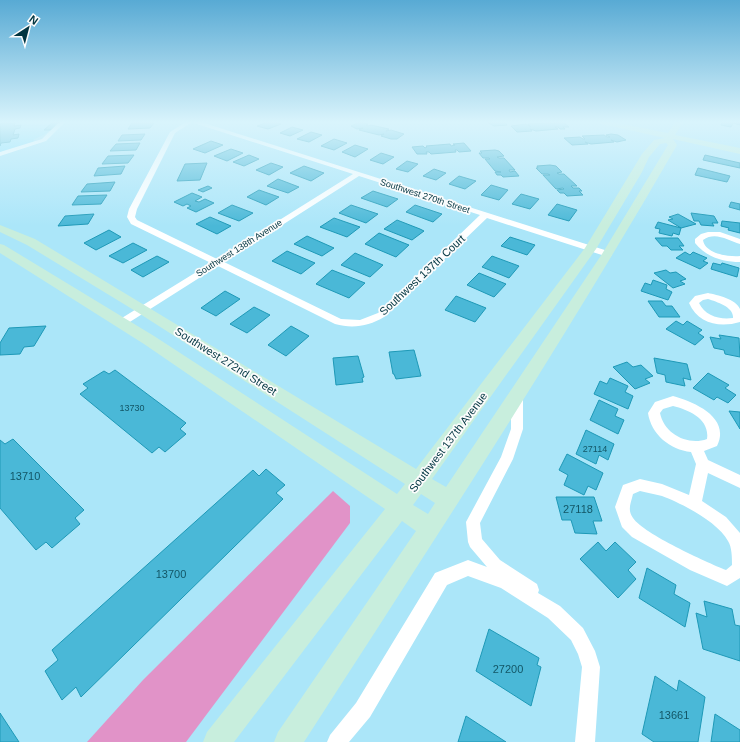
<svg xmlns="http://www.w3.org/2000/svg" width="740" height="742" font-family="Arial,sans-serif">
<style>
.built{fill:#87e2fe}
.green{fill:#e193c8}
.building{fill:#4ab8d7;stroke:#1e99b7}
.lines{fill:none;stroke-linecap:round;stroke-linejoin:round}
.street{fill:#fff;fill-rule:evenodd}
.secondary{fill:#c8eedd;fill-rule:evenodd}
.labels{text-anchor:middle;stroke-width:3.5;stroke-linejoin:round;paint-order:stroke}
.far-street-label{font-size:9px;fill:#013541;stroke:#fcfcfc}
.number-label{font-size:9px;fill:#135666}
.street-label{font-size:11px;fill:#013541;stroke:#fcfcfc}
.near-number-label{font-size:11px;fill:#135666}
</style>
<rect width="100%" height="100%" fill="#abe6f9"/>
<!-- built -->
<path class="built" d="M0,122H58L47,133L33,140L35,141L0,153Z"/>
<!-- green -->
<path class="green" d="M333,491L350,506V523L186,742H87L143,680Z"/>
<!-- building -->
<path class="building" d="M8,122L7,124L15,123L14,126L21,125L20,128L15,129L13,135L19,134L18,138L11,139L10,142L1,143L0,146V124Z
M53,122H59L51,130H44Z
M268,122H274L281,124L268,129L257,126Z
M359,122L368,124L366,125L368,126L371,125L389,129L386,131L391,130L404,134L397,139H391L381,136L384,134L379,135L359,130L363,128L357,129L351,126Z
M487,122H505L507,125L494,126Z
M553,122H563L569,127H563L565,129H560L558,127H555L558,129L536,131L530,129L532,131L517,132L511,126L526,124L531,127L528,124L550,123L555,124Z
M722,122H740V125L733,123L731,127L721,125Z
M132,123H154L150,128L128,129Z
M292,127L303,130L290,136L280,133Z
M311,132L322,135L309,142L297,139Z
M145,134L141,140L118,141L122,135Z
M611,134L618,135L626,140L617,142L611,140L614,142L591,144L585,142L588,144L572,145L564,138L580,137L583,139H585L582,136L604,135L607,137H610L606,135Z
M334,139L347,143L334,150L321,146Z
M211,141L223,145L205,153L193,149Z
M140,143L136,150L110,151L116,144Z
M464,143L471,151L459,152L457,150H455L456,152L431,154L429,152H426L427,154H417L412,147L423,146L425,148L427,147L426,146L450,144L451,146L455,145L453,144Z
M355,145L368,149L355,157L342,152Z
M231,149L243,153L227,161L214,156Z
M495,150L499,151L504,156L497,157L499,158H504L515,170H509L510,172L515,171L519,176L503,177L501,175H497L495,172H501L495,171L485,159H490L489,158H483L479,153H482L480,151Z
M381,153L394,157L383,164L370,160Z
M134,155L128,163L102,164L108,156Z
M249,155L259,159L244,166L233,162Z
M705,155L740,163V168L703,160Z
M407,161L418,164L408,172L396,169Z
M207,163L200,180L177,181L185,164Z
M271,163L283,167L269,175L256,170Z
M550,165L556,166L562,172L557,173L559,174H564L577,186H571L573,188H579L582,191H579L583,195L567,196L564,193H560L557,190L564,189L563,188L556,189L543,175H550L548,174H542L536,168H538L537,166Z
M125,166L121,174L94,176L98,168Z
M304,166L324,173L311,181L290,173Z
M698,168L730,176L727,182L695,175Z
M434,169L446,173L436,180L423,176Z
M459,176L476,181L465,189L449,184Z
M278,179L299,187L288,193L267,186Z
M115,182L110,191L81,192L87,184Z
M491,185L508,190L499,200L481,195Z
M208,186L212,188L203,192L198,190Z
M259,190L279,197L266,205L247,197Z
M373,191L398,199L387,207L361,198Z
M192,193L202,197L195,201L199,202L205,199L214,203L196,212L187,208L191,206L187,204L183,206L174,202Z
M521,194L539,199L530,209L512,204Z
M107,195L101,204L72,205L78,196Z
M731,202L740,204V210L729,207Z
M557,204L577,210L569,221L548,215Z
M232,205L253,213L239,221L218,213Z
M351,205L378,214L366,223L339,213Z
M415,205L442,214L433,222L406,212Z
M691,213L714,216L718,223H712L714,226L701,225L699,221H694Z
M94,214L88,224L58,226L65,216Z
M678,214L696,224L681,228L668,220L673,219L669,217Z
M210,217L231,226L217,234L196,224Z
M334,218L360,227L347,237L320,227Z
M397,220L420,229L424,231L412,240L384,229Z
M722,221L740,223V233L728,230L729,228L721,226Z
M658,222L681,228L679,235L673,233L672,236L659,233L660,229L655,228Z
M109,230L121,237L96,250L84,243Z
M379,233L409,245L396,257L365,244Z
M307,236L334,248L322,256L294,244Z
M510,237L535,245L527,255L501,246Z
M655,238H678L684,246H679L683,250H671L667,246H662Z
M133,243L147,250L123,263L109,256Z
M287,251L315,263L301,274L272,261Z
M685,252L690,255L693,252L707,258L703,261L708,263L700,269L676,258Z
M355,253L383,265L370,277L341,265Z
M157,256L169,262L143,277L131,270Z
M492,256L519,266L509,278L482,267Z
M713,263L721,265L722,263L739,268L737,277L711,269Z
M332,270L365,283L349,298L316,284Z
M666,270L670,273L676,272L686,279L680,281L685,284L673,288L654,273Z
M479,273L506,284L494,297L467,285Z
M653,280L667,285L666,289L672,292L668,300L641,291L645,283L651,285Z
M225,291L240,299L216,316L201,308Z
M456,296L486,308L475,322L445,310Z
M648,301H662L666,306H672L680,317H659Z
M254,307L270,315L247,333L230,324Z
M676,321L683,325L687,321L702,330L698,333L704,337L695,345L666,329Z
M46,326L34,346L24,347L20,354L0,355V343L9,328Z
M291,326L309,336L286,356L268,345Z
M719,335L739,338L740,357L725,354L724,350L714,348L710,337L721,339Z
M414,350L421,376L396,379L394,374H393L389,352Z
M358,356L364,377L362,378L363,382L336,385L333,358Z
M654,358L687,364L691,380L683,378L685,386L666,382L665,375L657,373Z
M627,362L633,367L641,365L653,376L645,379L650,383L635,389L613,367Z
M115,370L186,423L180,429L186,434L165,452L159,447L152,453L80,394L88,388L83,384L104,371L109,374Z
M708,373L729,385L725,388L736,395L728,403L717,397L714,400L693,388Z
M610,378L628,386L625,392L633,396L628,409L594,394L600,381L607,384Z
M599,400L618,409L615,416L624,420L618,434L590,420Z
M729,411L740,412V429Z
M586,430L614,444L608,460L599,455L596,464L576,454Z
M13,439L84,510L75,518L80,524L52,548L46,542L36,550L0,508V440L5,444Z
M567,454L603,473L596,490L588,486L584,495L564,485L568,475L559,470Z
M266,469L285,485L276,493L283,499L81,697L76,687L62,700L45,671L58,660L52,650L253,470L259,476Z
M556,497H594L602,521H593L597,534L575,533L571,520H562Z
M598,542L606,551L615,542L636,562L628,570L636,579L618,598L580,559Z
M647,568L676,585L674,594L690,603L685,627L639,598Z
M704,601L732,609L735,625L740,626V661L703,649L696,613L707,617Z
M489,629L539,658L537,665L541,667L531,706L476,671Z
M655,676L677,691L679,680L705,697L698,742H654L642,734Z
M0,713L19,742H0Z
M715,714L740,730V742H711Z
M466,716L506,742H458Z"/>
<g class="lines">
<!-- street -->
<path class="street" d="M59,122H65L46,141L0,156V152L42,139Z
M186,122H192L175,133L137,209L135,217L137,220L217,259L353,174L194,123V122H201L611,252L612,254L611,256H605L487,218L384,317C369,326 353,329 335,324L218,266L125,325H117L116,323L117,321L211,263L131,224L127,217L129,209L170,132ZM359,176L480,215L378,313L360,320L341,319L224,262Z
M708,232H720L740,239V244C728,241 716,231 703,240C705,254 729,257 740,256V262C723,262 706,257 695,243V239L701,234Z
M708,293C717,295 736,299 740,309C740,313 740,319 740,322C720,328 698,324 689,303L695,296ZM708,299C717,302 734,307 733,318C720,320 705,316 699,303L703,300Z
M517,390L521,392L523,395V429L513,459L480,523L482,539L500,560L537,584L539,590L538,593L560,606L583,628L595,651L600,667L595,742H575L582,667L578,654L571,640L548,618L501,588L468,576L447,585L370,717L349,742H327L330,735L356,703L435,573L468,560L487,567L470,547L468,542L466,522L501,457L511,429V395L513,392Z
M673,396C694,402 731,417 717,446L704,451L708,460L740,475V488L708,473L702,501L726,517L740,533V578L727,586L690,570L632,537L622,527L615,507L623,485L640,479L662,484L689,495L696,464L691,452C670,450 651,434 648,413L655,402ZM673,406C689,410 710,419 707,439C688,446 664,434 660,413L663,409ZM640,491C647,493 655,494 662,496C681,503 718,522 728,541C732,547 732,558 732,565L726,570C706,562 644,534 633,518C627,510 631,503 633,494Z"/>
<!-- secondary -->
<path class="secondary" d="M598,122H612L668,133L675,122H683L675,135L740,148V154L673,139L677,145C560,348 431,545 304,742H274L278,732L416,531L402,521L234,742H203L207,732L385,509L144,344L0,253V244L4,245L154,336L397,494L405,484L137,312L27,245L0,232V225L35,239L416,469L585,248L642,154L654,140L665,138L602,124ZM666,143L668,145L602,254L446,487L432,479L596,249L642,172L649,157L660,144ZM421,494L435,503L428,514L413,505Z"/>
</g>
<!-- sky -->
<linearGradient id="sky" x2="0" y2="1"><stop stop-color="#58aad4"/><stop offset="0.54" stop-color="#d9f4fc"/><stop offset="1" stop-color="#d9f4fc" stop-opacity="0"/></linearGradient>
<rect width="740" height="226" fill="url(#sky)"/>
<g class="labels">
<!-- far-street labels -->
<g class="far-street-label">
<text transform="translate(425 196) rotate(18)" y="3">Southwest 270th Street</text>
<text transform="translate(239 248) rotate(-32)" y="3">Southwest 138th Avenue</text>
</g>
<!-- number labels -->
<g class="number-label">
<text x="132" y="411">13730</text>
<text x="595" y="452">27114</text>
</g>
<!-- street labels -->
<g class="street-label">
<text transform="translate(422 275) rotate(-43)" y="4">Southwest 137th Court</text>
<text transform="translate(226 361) rotate(32)" y="4">Southwest 272nd Street</text>
<text transform="translate(448 442) rotate(-53)" y="4">Southwest 137th Avenue</text>
</g>
<!-- near-number labels -->
<g class="near-number-label">
<text x="25" y="480">13710</text>
<text x="578" y="513">27118</text>
<text x="171" y="578">13700</text>
<text x="508" y="673">27200</text>
<text x="674" y="719">13661</text>
</g>
</g>
<!-- north arrow -->
<g transform="translate(28 28) rotate(36)" stroke="#fcfcfc" stroke-width="3" paint-order="stroke">
<path d="M0-3L7 15L0 10L-7 15Z" fill="#013541"/>
<text y="-6" font-size="11" font-weight="bold" text-anchor="middle" fill="#013541">N</text>
</g>
</svg>
